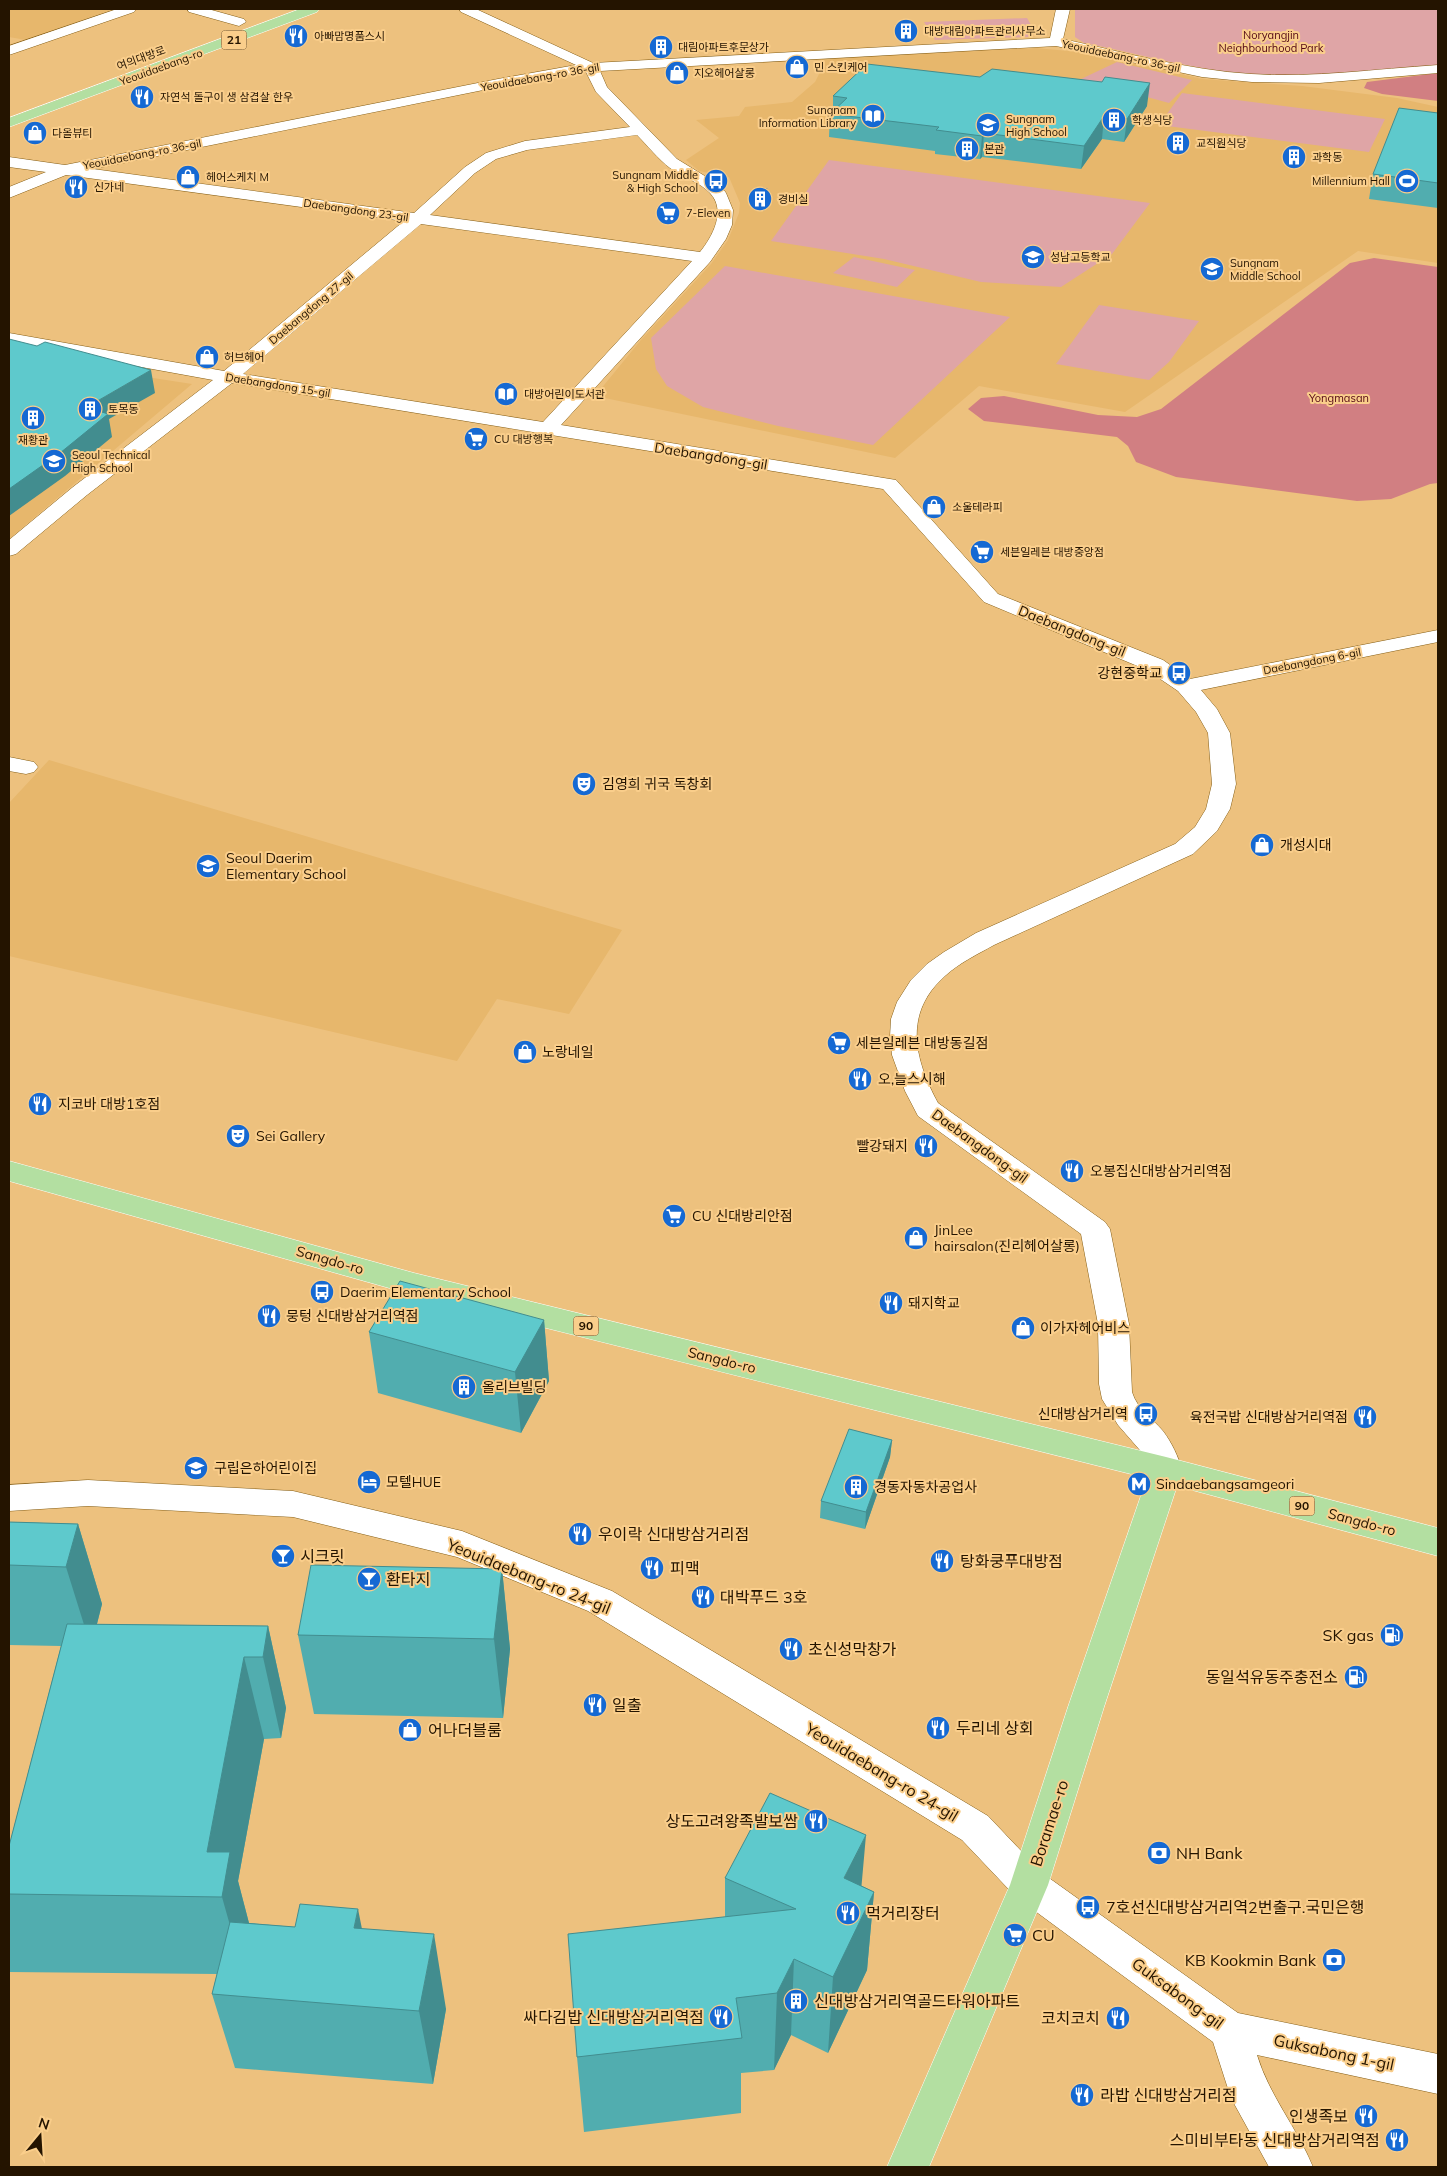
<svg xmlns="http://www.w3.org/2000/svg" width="1447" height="2176" font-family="Mulish,'Noto Sans KR',sans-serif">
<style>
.built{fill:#e7b76c}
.green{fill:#dfa5a6}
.forest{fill:#d17f82}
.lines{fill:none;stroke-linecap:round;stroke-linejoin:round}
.minor-casing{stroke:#865f16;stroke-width:1}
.major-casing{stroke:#fff;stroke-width:1}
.minor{fill:#fff;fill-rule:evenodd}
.major{fill:#b3dfa1;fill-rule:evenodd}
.wall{fill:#51adaf}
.shaded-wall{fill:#428d8f}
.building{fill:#5ec9cc;stroke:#428d8f}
.labels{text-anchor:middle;stroke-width:4;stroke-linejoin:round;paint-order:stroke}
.far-poi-label{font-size:11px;fill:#241400;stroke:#face8b;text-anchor:start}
.far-park-label{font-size:11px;fill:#520615;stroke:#face8b}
.far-street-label{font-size:11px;fill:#241400;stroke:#face8b}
.shield{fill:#face8b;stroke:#644c2a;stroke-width:1}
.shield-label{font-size:12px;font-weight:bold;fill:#241400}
.street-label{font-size:14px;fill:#241400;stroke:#face8b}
.poi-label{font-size:14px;fill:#241400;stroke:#face8b;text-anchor:start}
.near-poi-label{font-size:16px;fill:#241400;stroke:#face8b;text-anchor:start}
.near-street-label{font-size:16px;fill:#241400;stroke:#face8b}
</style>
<rect width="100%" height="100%" fill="#edc17e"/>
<!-- built -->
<path class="built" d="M9,9H114L26,40L9,37Z
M1035,48L1091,53L1202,79L1302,86L1397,98L1438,107V263L1358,251L1125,412L979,386L895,458L595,396L641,340L711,264L728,240L739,213L740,203L729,177L699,171L686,160L719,138L696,120L739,116L745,107L792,102L815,82L821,70L822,58Z
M9,355L17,357L192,384L9,539Z
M49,760L622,930L569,1014L497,999L457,1061L9,956V803Z"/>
<!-- green -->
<path class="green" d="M1075,9H1438V66C1367,74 1294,80 1222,71C1177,65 1130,52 1084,43L1075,37Z
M1027,18L1036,33L1028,37L935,40L924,22Z
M1117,62L1192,80L1169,103L1081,79Z
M1182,93L1385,119L1369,152L1159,125Z
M829,160L1150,203L1112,254L1061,287L981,282L884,259L771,241Z
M854,257L915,270L897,287L833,273Z
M725,266L1010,317L873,445L778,426L703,407L667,386L656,369L651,338Z
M1099,305L1199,321L1169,362L1149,380L1056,364Z"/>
<!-- forest -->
<path class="forest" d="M1438,73V101L1382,94L1364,88L1367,82Z
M1374,258L1438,267V483L1430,484L1391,499L1357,501L1176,477L1136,462L1128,446L1117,437L984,421L968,409L981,398L1004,396L1098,415L1137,417L1161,409L1350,263Z"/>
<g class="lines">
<!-- minor casing -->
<g class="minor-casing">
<path id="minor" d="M117,9H136L134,12L9,55V46Z
M187,9H208L244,19L246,22L239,26L189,12Z
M459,9H476L593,63L1050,38L1056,9H1070L1063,39C1126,53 1188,70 1251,74C1314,78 1376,69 1438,65V73L1319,83L1252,82L1202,77L1056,46L600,71L607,87L677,159L721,186L726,193L733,210L732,225L726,239L710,262L561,425L896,480L998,594L1163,660L1190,679L1438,630V642L1201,690L1217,709L1230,733L1236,784L1230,809L1217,831L1193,854L994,945C978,954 959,963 945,976C903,1013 914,1059 938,1103L1105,1222L1110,1229L1129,1324L1132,1392C1137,1409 1152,1418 1163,1431C1172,1443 1178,1456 1182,1470L1177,1479L1166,1483L1155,1479L1145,1456L1118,1425L1102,1399L1099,1384L1098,1324L1081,1234L918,1116L905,1091L892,1055L890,1037L891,1019L897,1002L911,980L927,964L944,952L976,933L1175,844L1195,827L1206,809L1212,784L1208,733L1196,712L1178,691L1147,670L984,602L883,489L232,383L87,495L16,554L9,556V540L73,487L213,380L9,343V333L224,371L404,221L66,175L9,198V187L46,172L9,167V157L65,165L498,79L576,65L461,12ZM586,72L596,92L630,127L525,141L486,153L465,167L414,213L93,169L498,87ZM637,135C648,146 658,159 670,168C682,177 700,182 710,193C727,211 712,237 700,252L430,215L475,173L496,159L527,150ZM421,224L692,261L543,422L243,374Z
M9,757L34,762L38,767L34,772L26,774L9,771Z
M88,1480L293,1491L462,1531L612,1591L988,1816L1042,1873L1238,2013L1438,2054V2094L1257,2055C1269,2095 1297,2128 1313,2167H1269L1231,2098L1213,2042L1016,1897L962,1840L588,1611L457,1557L293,1517L88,1506L9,1511V1485Z"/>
</g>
<!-- major casing -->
<g class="major-casing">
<path id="major" d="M300,9H319L317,12L9,127V118Z
M9,1161L414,1273L1166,1457L1438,1528V1556L1177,1486L1104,1707L1048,1885L929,2167H887L1010,1885L1068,1707L1147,1478L414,1295L9,1181Z"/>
</g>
<!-- minor -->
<use href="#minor" class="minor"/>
<!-- major -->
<use href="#major" class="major"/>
</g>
<!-- wall -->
<path class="wall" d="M833,96L1147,106L1124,142L1102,139L1081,169L982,157L980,159L935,154V151L829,137L830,114L833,111Z
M1438,113V208L1369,199L1373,174Z
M544,1320L549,1381L521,1433L378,1393L369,1332Z
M892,1440L890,1457L865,1529L820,1518L821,1501Z
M9,1522L78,1524L102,1604L97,1624L268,1626L286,1708L281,1738L264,1739L238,1881L249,1923L295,1927L362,1929L446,2009L433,2084L235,2068L212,1994L217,1974L9,1972V1846L61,1646L9,1645Z
M502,1569L510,1649L503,1718L314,1714L298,1635Z
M725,1878L862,1886L874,1892L867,1970L828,2053L791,2035L774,2070L741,2073V2113L584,2132L577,2057L725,1917Z"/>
<!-- shaded-wall -->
<path class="shaded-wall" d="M1150,83L1147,106L1124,142L1127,119Z
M1104,116L1102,139L1081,169L1084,146Z
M984,133L982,157L980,159L982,136Z
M151,370L155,393L109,419L112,437L65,476L9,516V489L87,407Z
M544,1320L549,1381L521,1433L515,1372Z
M892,1440L890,1457L865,1529L866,1512Z
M78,1524L102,1604L91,1647L66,1567Z
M502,1569L510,1649L503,1718L494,1639Z
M268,1626L286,1708L281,1738L263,1657Z
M244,1657L264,1739L238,1881L251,1931L244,1975L222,1897L207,1852Z
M866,1835L859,1914L844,1878Z
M874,1892L867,1970L828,2053L833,1977Z
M358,1909L373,1984L354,1928Z
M434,1934L446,2009L433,2084L419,2011Z
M794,1959L791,2035L774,2070L777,1993Z"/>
<!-- building -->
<path class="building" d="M867,64L980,77L992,69L1102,82L1105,77L1150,83L1127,119L1104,116L1084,146L984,133L982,136L936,130L939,127L830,114L847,98L833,96Z
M1399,108L1438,113V183L1373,174Z
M9,339L37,346L45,342L151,370L87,407L108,414L60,453L9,489Z
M400,1281L544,1320L515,1372L369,1332Z
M849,1429L892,1440L866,1512L821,1501Z
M9,1522L78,1524L66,1567L9,1565Z
M311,1565L502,1569L494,1639L298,1635Z
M67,1624L268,1626L263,1657H244L207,1852H230L222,1897L9,1894V1846Z
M770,1793L866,1835L844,1878L874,1892L833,1977L794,1959L777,1993L736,1998L742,2038L577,2057L568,1934L796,1909L725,1878Z
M300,1904L358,1909L354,1928L434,1934L419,2011L212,1994L230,1922L295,1927Z"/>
<!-- icons -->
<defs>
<g id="building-disc" transform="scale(1.25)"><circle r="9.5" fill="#1569d3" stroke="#face8b"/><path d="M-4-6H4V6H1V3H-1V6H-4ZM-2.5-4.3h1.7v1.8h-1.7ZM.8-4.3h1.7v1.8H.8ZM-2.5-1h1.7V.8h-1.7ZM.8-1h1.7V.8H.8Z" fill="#fff"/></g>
<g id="restaurant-disc" transform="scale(1.25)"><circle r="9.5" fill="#1569d3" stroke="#face8b"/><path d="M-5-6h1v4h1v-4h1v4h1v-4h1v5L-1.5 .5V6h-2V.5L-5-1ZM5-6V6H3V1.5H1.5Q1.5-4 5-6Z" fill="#fff"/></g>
<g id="shop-disc" transform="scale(1.25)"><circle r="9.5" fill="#1569d3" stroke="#face8b"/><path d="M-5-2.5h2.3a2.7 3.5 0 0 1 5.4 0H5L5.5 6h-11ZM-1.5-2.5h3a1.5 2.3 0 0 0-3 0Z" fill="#fff"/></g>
<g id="library-disc" transform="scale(1.25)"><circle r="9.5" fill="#1569d3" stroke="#face8b"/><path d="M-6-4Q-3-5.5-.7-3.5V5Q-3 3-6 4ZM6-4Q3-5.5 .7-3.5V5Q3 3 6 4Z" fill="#fff"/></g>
<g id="school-disc" transform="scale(1.25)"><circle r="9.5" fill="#1569d3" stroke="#face8b"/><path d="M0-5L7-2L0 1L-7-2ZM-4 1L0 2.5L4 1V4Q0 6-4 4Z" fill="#fff"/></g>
<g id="bus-disc" transform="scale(1.25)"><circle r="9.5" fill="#1569d3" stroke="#face8b"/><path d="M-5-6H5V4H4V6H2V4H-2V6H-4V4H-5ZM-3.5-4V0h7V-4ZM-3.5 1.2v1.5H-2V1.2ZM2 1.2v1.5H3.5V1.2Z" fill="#fff"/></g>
<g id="stadium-disc" transform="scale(1.25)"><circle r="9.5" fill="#1569d3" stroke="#face8b"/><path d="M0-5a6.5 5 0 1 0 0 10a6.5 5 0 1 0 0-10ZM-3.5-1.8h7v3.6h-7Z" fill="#fff"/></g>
<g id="supermarket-disc" transform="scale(1.25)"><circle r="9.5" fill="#1569d3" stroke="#face8b"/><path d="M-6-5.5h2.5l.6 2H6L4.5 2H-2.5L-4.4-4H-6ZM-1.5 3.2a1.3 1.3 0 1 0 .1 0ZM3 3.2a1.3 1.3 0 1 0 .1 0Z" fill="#fff"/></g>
<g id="theatre-disc" transform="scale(1.25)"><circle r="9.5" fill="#1569d3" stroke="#face8b"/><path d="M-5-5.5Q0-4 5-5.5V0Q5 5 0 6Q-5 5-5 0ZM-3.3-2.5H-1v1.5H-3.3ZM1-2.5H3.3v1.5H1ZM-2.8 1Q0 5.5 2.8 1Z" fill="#fff"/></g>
<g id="hotel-disc" transform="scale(1.25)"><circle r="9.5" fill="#1569d3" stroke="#face8b"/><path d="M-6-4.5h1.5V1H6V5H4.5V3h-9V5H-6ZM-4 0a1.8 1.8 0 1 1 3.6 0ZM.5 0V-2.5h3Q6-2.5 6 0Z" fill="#fff"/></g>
<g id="metro-disc" transform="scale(1.25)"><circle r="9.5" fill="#1569d3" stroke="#face8b"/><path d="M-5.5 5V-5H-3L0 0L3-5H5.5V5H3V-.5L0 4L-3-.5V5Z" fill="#fff"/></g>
<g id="bar-disc" transform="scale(1.25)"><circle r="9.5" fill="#1569d3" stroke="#face8b"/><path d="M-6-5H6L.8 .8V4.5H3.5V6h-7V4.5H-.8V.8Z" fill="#fff"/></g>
<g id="fuel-disc" transform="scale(1.25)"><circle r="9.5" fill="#1569d3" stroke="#face8b"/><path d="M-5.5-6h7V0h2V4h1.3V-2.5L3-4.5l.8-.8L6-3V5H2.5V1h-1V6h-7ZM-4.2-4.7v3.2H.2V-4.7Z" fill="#fff"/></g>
<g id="bank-disc" transform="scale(1.25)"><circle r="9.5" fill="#1569d3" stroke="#face8b"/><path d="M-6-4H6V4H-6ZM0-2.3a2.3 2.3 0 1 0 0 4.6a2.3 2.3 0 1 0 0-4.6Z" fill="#fff"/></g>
</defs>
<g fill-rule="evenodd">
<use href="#building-disc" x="906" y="31"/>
<use href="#restaurant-disc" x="296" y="36"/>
<use href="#building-disc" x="661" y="47"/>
<use href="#shop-disc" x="797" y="67"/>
<use href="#shop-disc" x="677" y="73"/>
<use href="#restaurant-disc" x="142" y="97"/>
<use href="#library-disc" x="873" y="116"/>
<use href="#building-disc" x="1114" y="120"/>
<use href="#school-disc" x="988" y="125"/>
<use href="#shop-disc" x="35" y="133"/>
<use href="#building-disc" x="1178" y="143"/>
<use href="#building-disc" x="967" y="149"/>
<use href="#building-disc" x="1294" y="157"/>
<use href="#shop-disc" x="188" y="177"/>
<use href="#bus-disc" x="716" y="181"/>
<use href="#stadium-disc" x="1407" y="181"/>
<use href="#restaurant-disc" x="76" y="187"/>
<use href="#building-disc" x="760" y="199"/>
<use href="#supermarket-disc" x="668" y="213"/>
<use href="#school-disc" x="1033" y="257"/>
<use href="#school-disc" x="1212" y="269"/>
<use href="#shop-disc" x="207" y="357"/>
<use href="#library-disc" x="506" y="394"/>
<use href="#building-disc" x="90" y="409"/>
<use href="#building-disc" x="33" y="418"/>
<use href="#supermarket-disc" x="476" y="439"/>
<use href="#school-disc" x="54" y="461"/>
<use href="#shop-disc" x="934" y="507"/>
<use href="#supermarket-disc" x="982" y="552"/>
<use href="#bus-disc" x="1179" y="673"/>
<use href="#theatre-disc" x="584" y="784"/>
<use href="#shop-disc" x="1262" y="845"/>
<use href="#school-disc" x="208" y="866"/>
<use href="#supermarket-disc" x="839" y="1043"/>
<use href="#shop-disc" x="525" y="1052"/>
<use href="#restaurant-disc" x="860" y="1079"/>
<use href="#restaurant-disc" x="40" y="1104"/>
<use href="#theatre-disc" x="238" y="1136"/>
<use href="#restaurant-disc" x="926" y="1146"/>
<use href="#restaurant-disc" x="1072" y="1171"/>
<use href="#supermarket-disc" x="674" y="1216"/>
<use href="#shop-disc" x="916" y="1238"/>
<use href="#bus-disc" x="322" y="1292"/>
<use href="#restaurant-disc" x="891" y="1303"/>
<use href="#restaurant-disc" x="269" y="1316"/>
<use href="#shop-disc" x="1023" y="1328"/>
<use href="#building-disc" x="464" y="1387"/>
<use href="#bus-disc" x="1146" y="1414"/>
<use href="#restaurant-disc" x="1365" y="1417"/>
<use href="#school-disc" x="196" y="1468"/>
<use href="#hotel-disc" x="369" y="1482"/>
<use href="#metro-disc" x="1139" y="1484"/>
<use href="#building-disc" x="856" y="1487"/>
<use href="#restaurant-disc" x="580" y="1534"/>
<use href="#bar-disc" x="283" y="1556"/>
<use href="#restaurant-disc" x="942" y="1561"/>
<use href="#restaurant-disc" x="652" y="1568"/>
<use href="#bar-disc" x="369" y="1579"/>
<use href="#restaurant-disc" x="703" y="1597"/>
<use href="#fuel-disc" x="1392" y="1635"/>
<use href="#restaurant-disc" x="791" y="1649"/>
<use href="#fuel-disc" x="1356" y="1677"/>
<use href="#restaurant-disc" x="595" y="1705"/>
<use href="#restaurant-disc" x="938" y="1728"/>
<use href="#shop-disc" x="410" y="1730"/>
<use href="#restaurant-disc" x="816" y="1821"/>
<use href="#bank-disc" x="1159" y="1853"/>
<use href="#bus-disc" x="1088" y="1907"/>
<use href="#restaurant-disc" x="848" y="1913"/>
<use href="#supermarket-disc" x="1015" y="1935"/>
<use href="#bank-disc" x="1334" y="1960"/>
<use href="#building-disc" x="796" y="2001"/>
<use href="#restaurant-disc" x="721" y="2017"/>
<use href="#restaurant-disc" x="1118" y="2018"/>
<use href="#restaurant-disc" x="1082" y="2095"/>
<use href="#restaurant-disc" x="1366" y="2116"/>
<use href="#restaurant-disc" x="1397" y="2140"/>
</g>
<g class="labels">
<!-- far-poi labels -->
<g class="far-poi-label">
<text x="924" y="35">대방대림아파트관리사무소</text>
<text x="314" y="40">아빠맘명품스시</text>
<text x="678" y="51">대림아파트후문상가</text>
<text x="814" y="71">민 스킨케어</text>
<text x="694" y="77">지오헤어살롱</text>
<text x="160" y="101">자연석 돌구이 생 삼겹살 한우</text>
<text x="856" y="114" text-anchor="end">Sungnam<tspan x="856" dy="13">Information Library</tspan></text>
<text x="1006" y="123">Sungnam<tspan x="1006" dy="13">High School</tspan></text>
<text x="1132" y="124">학생식당</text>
<text x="52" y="137">다올뷰티</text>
<text x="1196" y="147">교직원식당</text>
<text x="984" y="153">본관</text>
<text x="1312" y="161">과학동</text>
<text x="698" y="179" text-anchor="end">Sungnam Middle<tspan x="698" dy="13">&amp; High School</tspan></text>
<text x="206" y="181">헤어스케치 M</text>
<text x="1390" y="185" text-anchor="end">Millennium Hall</text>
<text x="94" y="191">신가네</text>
<text x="778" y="203">경비실</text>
<text x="686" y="217">7-Eleven</text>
<text x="1050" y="261">성남고등학교</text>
<text x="1230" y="267">Sungnam<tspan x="1230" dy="13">Middle School</tspan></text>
<text x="224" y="361">허브헤어</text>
<text x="524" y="398">대방어린이도서관</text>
<text x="108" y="413">토목동</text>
<text x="494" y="443">CU 대방행복</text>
<text x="33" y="444" text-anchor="middle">재황관</text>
<text x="72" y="459">Seoul Technical<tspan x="72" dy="13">High School</tspan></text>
<text x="952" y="511">소울테라피</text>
<text x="1000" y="556">세븐일레븐 대방중앙점</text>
</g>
<!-- far-park labels -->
<g class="far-park-label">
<text x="1271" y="39">Noryangjin<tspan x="1271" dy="13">Neighbourhood Park</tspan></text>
<text x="1339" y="402">Yongmasan</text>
</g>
<!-- far-street labels -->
<g class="far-street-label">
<text transform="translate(1121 56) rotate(12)" y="4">Yeouidaebang-ro 36-gil</text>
<text transform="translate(141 58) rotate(-20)" y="4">여의대방로</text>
<text transform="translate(161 67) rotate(-20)" y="4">Yeouidaebang-ro</text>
<text transform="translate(540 77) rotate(-10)" y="4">Yeouidaebang-ro 36-gil</text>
<text transform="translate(142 154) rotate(-11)" y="4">Yeouidaebang-ro 36-gil</text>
<text transform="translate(356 210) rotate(8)" y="4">Daebangdong 23-gil</text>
<text transform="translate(311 308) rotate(-40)" y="4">Daebangdong 27-gil</text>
<text transform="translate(278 385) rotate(9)" y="4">Daebangdong 15-gil</text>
<text transform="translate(1312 661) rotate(-11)" y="4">Daebangdong 6-gil</text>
</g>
<!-- shield labels -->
<g class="shield">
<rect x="221.5" y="30.5" width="25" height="19" rx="4"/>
<rect x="573.5" y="1316.5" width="25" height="19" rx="4"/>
<rect x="1289.5" y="1496.5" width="25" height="19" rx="4"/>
</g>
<g class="shield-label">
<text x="234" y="44">21</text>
<text x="586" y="1330">90</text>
<text x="1302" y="1510">90</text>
</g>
<!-- street labels -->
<g class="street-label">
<text transform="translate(711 456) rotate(9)" y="5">Daebangdong-gil</text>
<text transform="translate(1072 631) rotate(22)" y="5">Daebangdong-gil</text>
<text transform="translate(980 1146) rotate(36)" y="5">Daebangdong-gil</text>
<text transform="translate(330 1260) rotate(16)" y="5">Sangdo-ro</text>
<text transform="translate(722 1360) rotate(14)" y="5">Sangdo-ro</text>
<text transform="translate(1362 1522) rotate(15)" y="5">Sangdo-ro</text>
</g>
<!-- poi labels -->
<g class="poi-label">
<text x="1162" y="678" text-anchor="end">강현중학교</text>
<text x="602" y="789">김영희 귀국 독창회</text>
<text x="1280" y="850">개성시대</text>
<text x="226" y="863">Seoul Daerim<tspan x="226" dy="16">Elementary School</tspan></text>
<text x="856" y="1048">세븐일레븐 대방동길점</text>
<text x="542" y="1057">노랑네일</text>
<text x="878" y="1084">오,늘스시해</text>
<text x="58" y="1109">지코바 대방1호점</text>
<text x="256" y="1141">Sei Gallery</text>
<text x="908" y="1151" text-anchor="end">빨강돼지</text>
<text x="1090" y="1176">오봉집신대방삼거리역점</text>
<text x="692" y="1221">CU 신대방리안점</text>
<text x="934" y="1235">JinLee<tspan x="934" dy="16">hairsalon(진리헤어살롱)</tspan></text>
<text x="340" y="1297">Daerim Elementary School</text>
<text x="908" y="1308">돼지학교</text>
<text x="286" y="1321">뭉텅 신대방삼거리역점</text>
<text x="1040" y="1333">이가자헤어비스</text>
<text x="482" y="1392">올리브빌딩</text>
<text x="1128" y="1419" text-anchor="end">신대방삼거리역</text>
<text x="1348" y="1422" text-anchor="end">육전국밥 신대방삼거리역점</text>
<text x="214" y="1473">구립은하어린이집</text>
<text x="386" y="1487">모텔HUE</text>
<text x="1156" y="1489">Sindaebangsamgeori</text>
<text x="874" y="1492">경동자동차공업사</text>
</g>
<!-- near-poi labels -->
<g class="near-poi-label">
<text x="598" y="1540">우이락 신대방삼거리점</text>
<text x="300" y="1562">시크릿</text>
<text x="960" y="1567">탕화쿵푸대방점</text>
<text x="670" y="1574">피맥</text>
<text x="386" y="1585">환타지</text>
<text x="720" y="1603">대박푸드 3호</text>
<text x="1374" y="1641" text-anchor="end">SK gas</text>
<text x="808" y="1655">초신성막창가</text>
<text x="1338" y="1683" text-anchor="end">동일석유동주충전소</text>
<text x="612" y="1711">일출</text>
<text x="956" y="1734">두리네 상회</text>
<text x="428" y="1736">어나더블룸</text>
<text x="798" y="1827" text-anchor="end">상도고려왕족발보쌈</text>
<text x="1176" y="1859">NH Bank</text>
<text x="1106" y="1913">7호선신대방삼거리역2번출구.국민은행</text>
<text x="866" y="1919">먹거리장터</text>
<text x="1032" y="1941">CU</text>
<text x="1316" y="1966" text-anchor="end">KB Kookmin Bank</text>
<text x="814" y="2007">신대방삼거리역골드타워아파트</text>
<text x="704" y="2023" text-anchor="end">싸다김밥 신대방삼거리역점</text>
<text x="1100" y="2024" text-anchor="end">코치코치</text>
<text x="1100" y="2101">라밥 신대방삼거리점</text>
<text x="1348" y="2122" text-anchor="end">인생족보</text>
<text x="1380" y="2146" text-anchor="end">스미비부타동 신대방삼거리역점</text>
</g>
<!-- near-street labels -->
<g class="near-street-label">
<text transform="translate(529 1576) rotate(22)" y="6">Yeouidaebang-ro 24-gil</text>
<text transform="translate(882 1772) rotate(31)" y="6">Yeouidaebang-ro 24-gil</text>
<text transform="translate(1049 1823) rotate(-72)" y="6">Boramae-ro</text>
<text transform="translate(1178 1993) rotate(36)" y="6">Guksabong-gil</text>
<text transform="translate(1334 2052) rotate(12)" y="6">Guksabong 1-gil</text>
</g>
</g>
<!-- border -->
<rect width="1447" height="2176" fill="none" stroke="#241400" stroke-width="20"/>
<!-- north arrow -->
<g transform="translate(40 2136) rotate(18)" stroke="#face8b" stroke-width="4" paint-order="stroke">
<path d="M0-4L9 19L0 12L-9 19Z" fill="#241400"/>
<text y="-8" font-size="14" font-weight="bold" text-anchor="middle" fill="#241400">N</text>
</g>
</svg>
